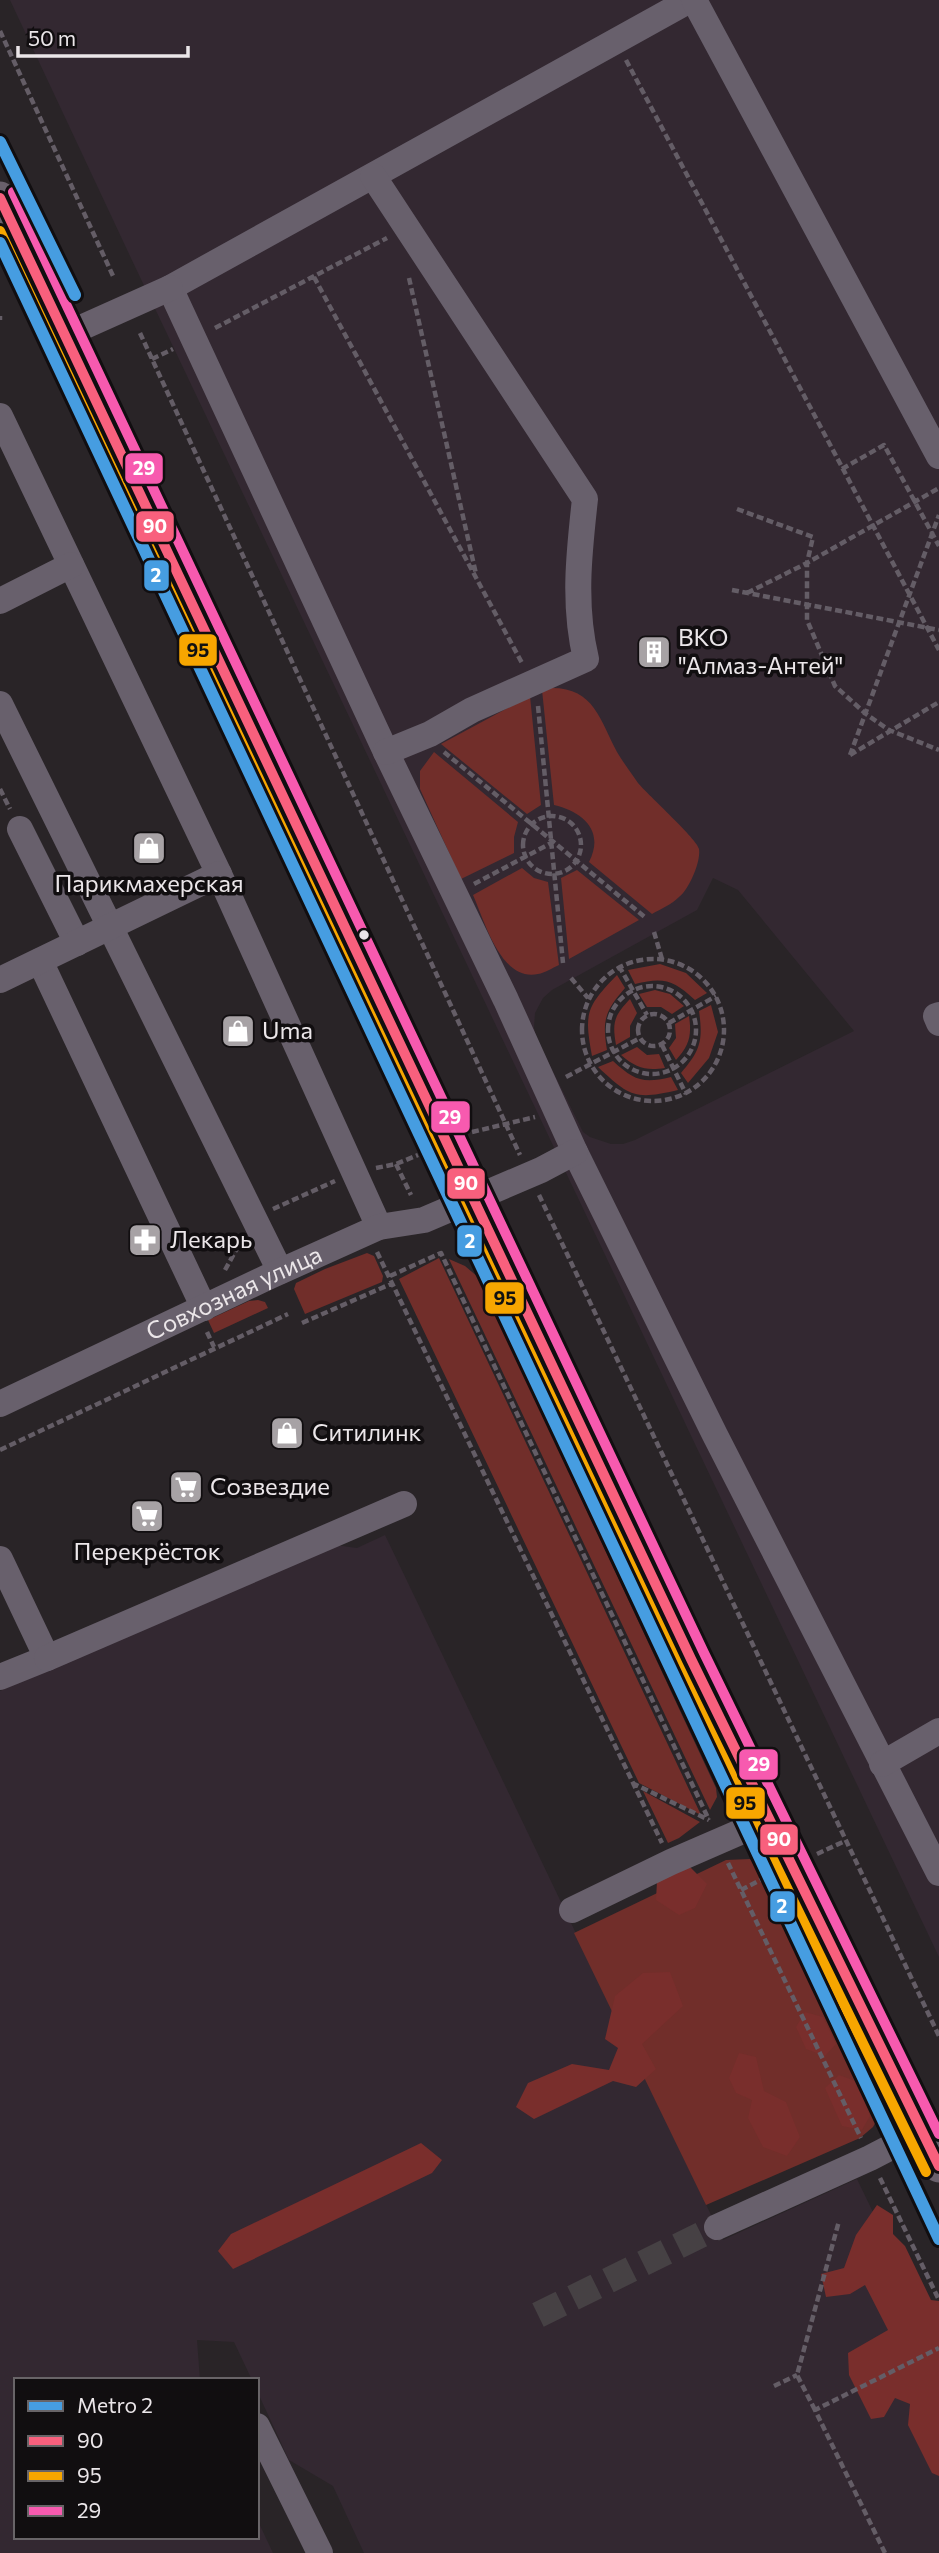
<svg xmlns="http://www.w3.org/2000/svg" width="939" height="2553" font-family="Commissioner,sans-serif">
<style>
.built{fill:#332831;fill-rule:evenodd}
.green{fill:#712e2a}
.forest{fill:#792e2c}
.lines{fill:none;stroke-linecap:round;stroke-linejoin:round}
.minor-tunnel{stroke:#464144;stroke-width:26;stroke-dasharray:26 13;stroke-linecap:butt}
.path{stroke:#645d66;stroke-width:4.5;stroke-dasharray:7 3.5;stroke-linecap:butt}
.minor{stroke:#68606c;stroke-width:26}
.major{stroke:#69606b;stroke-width:33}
.bus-1-casing{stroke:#110e10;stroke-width:16}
.bus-2-casing{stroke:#110e10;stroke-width:16}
.bus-3-casing{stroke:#110e10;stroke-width:16}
.bus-1{stroke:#f8607d;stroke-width:10}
.bus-2{stroke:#f7a600;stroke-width:10}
.bus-3{stroke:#f75aaf;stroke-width:10}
.metro-1-casing{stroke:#110e10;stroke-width:18}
.metro-1{stroke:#469de1;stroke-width:12}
.bus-dot{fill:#ebe6e9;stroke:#110e10;stroke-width:2.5}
.labels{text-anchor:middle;stroke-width:7;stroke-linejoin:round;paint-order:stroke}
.poi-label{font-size:24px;fill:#ebe6e9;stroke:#110e10;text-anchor:start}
.street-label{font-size:24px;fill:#ebe6e9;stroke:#110e10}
.line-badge{stroke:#110e10;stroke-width:2.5}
.badge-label{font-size:19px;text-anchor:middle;font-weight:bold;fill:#fff}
.pale-badge-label{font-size:19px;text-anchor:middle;font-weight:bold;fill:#111}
</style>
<rect width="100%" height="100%" fill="#292427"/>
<!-- built -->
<path class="built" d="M10,0H939V1957L130,256ZM713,878L738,890L854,1031L635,1140L623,1144H611L590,1137L583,1132L536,1037L534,1028L535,1013L543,998L552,990L697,910Z
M385,1535L723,2240L857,2179L939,2349V2553H364L333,2486L289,2460L257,2391V2380H252L234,2342L197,2340L200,2380H16V2537H257V2519L273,2553H0V1691L328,1544L357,1548Z"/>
<!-- green -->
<path class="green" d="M550,688C594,687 600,720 617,752C623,762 631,773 638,783C648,795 698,840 699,849C701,862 689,889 679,897C672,904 661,909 652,914L589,862C605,831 583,812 554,805L542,690Z
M530,696L541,805L527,814L441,744Z
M434,752L518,822L514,837V853L461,879L420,789V771Z
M522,868L534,878L548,882L559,965C552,968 545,973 538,974C501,982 485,922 473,895Z
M577,870L639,920L569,959L561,878Z
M660,964L686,973L707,993L695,1000C673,980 664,977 635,984L628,970Z
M617,975L625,988C605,1011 602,1020 607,1050L592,1056C584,1013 586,1007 617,975Z
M655,990L670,994L684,1006L672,1014L661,1007H647L639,994Z
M630,999L637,1013L630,1026V1037L616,1045C612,1022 614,1016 630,999Z
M711,1005L718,1032L709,1058L688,1083L681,1073C701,1050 703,1040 699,1011Z
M689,1016C692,1036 689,1046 676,1060L669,1048L676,1038L675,1024Z
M637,1047L647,1055L659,1054L665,1068C646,1071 636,1068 621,1055Z
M613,1061C634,1080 642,1084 671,1077L678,1090C635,1100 630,1097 598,1067Z
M367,1253L374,1256L383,1276L382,1282L305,1314L294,1289L296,1283L325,1269Z
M439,1258L701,1815L639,1783L399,1279Z
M449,1259L465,1266L478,1277L716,1788L717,1797L710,1810Z
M258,1300L265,1302L268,1308L214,1333L208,1320L249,1301Z
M643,1791L700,1822L679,1838L668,1843Z
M750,1859L764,1878L881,2112L873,2127L860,2138L706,2205L574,1933L726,1860Z"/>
<!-- forest -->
<path class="forest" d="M690,1867L707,1884L695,1908L679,1915L656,1900L657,1881Z
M670,1972L683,2006L642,2044L656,2069L636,2087L613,2081L534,2119L516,2107L528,2083L572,2064L609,2070L618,2048L605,2039L615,1996L643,1973Z
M805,2012L823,2017L836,2044L825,2056L806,2049L796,2027Z
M739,2053L756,2057L764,2091L786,2102L800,2137L787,2156L763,2147L748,2118L752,2100L736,2093L729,2078Z
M839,2075L858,2082L870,2116L862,2130L842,2126L825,2088Z
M421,2143L442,2160L432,2173L233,2269L218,2251L231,2234Z
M877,2205L893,2215V2234L905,2246L931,2300L939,2301V2476L932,2473L908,2425L910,2404L895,2398L884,2417L871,2419L849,2375L848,2353L888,2330L865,2285L850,2294L826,2297L821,2274L844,2268L856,2235Z"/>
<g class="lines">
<!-- minor-tunnel -->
<path class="minor-tunnel" d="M538,2315L717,2227"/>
<!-- path -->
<path class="path" d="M0,31L114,278
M626,60L939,650
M314,277L522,663
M409,278L476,574
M0,316V320
M215,328L387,238
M140,333L520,1155
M152,359L173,349
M842,469L884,445L939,546
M737,509L813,537L807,563V620L835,686L866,714L889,730L939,750
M732,590L939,630
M747,593L807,563L939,488
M538,706L563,963
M444,752L646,918
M850,755L939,515
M850,755L939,702
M0,789L10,809
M523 845a29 29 0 1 1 58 0a29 29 0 1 1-58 0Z
M474,884L553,842
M654,932L662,959
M582 1030a71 71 0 1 1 142 0a71 71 0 1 1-142 0Z
M619,966L647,1015
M571,978L588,998
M608 1030a44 44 0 1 1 88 0a44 44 0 1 1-88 0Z
M638 1030a16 16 0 1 1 32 0a16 16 0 1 1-32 0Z
M669,1023L716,996
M662,1045L686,1094
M566,1077L640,1038
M472,1132L535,1117
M396,1164L411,1195
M376,1168L396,1164L418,1155
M539,1195L939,2036
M273,1209L335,1181
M377,1252L662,1843
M225,1270L241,1241
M390,1276L441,1253L709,1820
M302,1323L393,1283
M207,1332L214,1347
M0,1450L288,1314
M632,1783L709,1820
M817,1854L845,1841
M728,1863L861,2138
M741,1890L764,1878
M880,2178L939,2300
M774,2386L797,2375
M815,2410L797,2375L839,2221
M885,2553L815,2410L939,2348"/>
<!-- minor -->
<g class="minor">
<path d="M690,0L170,288L386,752L506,1000L575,1152L715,1435L939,1873"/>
<path d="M694,0L939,456"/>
<path d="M373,176L585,499C579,553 573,605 586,659L472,710L430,734L386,752"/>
<path d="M65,335L170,288"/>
<path d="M0,416L219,874L379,1227"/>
<path d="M0,601L71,565"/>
<path d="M0,704L280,1271"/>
<path d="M20,829L77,943"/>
<path d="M40,961L204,1308"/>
<path d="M0,980L219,874"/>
<path d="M939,1015L936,1016L939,1023"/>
<path id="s1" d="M0,1404L270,1276L379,1227L424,1220L541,1170L575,1152"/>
<path d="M0,1559L47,1658L0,1677"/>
<path d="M47,1658L404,1504"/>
<path d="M882,1764L939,1731"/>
<path d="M572,1910L671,1862L770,1819"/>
<path d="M717,2227L870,2158L922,2131"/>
<path d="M257,2426L320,2553"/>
</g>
<!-- major -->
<path class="major" d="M0,198L691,1659L939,2166"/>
<!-- bus-1 casing -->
<g class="bus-1-casing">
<path id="bus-1" d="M0,198L691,1659L939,2166"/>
</g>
<!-- bus-2 casing -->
<g class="bus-2-casing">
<path id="bus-2" d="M0,231L678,1665L926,2172"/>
</g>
<!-- bus-3 casing -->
<g class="bus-3-casing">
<path id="bus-3" d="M13,192L704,1653L939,2134"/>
</g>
<!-- bus-1 -->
<use href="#bus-1" class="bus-1"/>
<!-- bus-2 -->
<use href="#bus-2" class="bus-2"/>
<!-- bus-3 -->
<use href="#bus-3" class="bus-3"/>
<!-- metro-1 casing -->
<g class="metro-1-casing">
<path id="metro-1" d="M0,142L75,295
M0,243L939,2239"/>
</g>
<!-- metro-1 -->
<use href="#metro-1" class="metro-1"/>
</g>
<!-- icons -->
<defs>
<g id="building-square" transform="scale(1.75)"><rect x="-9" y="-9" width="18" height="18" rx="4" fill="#a7a2a5" stroke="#110e10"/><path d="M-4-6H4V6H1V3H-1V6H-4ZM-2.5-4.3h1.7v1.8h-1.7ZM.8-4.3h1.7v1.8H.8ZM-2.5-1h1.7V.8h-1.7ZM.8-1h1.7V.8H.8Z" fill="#fff"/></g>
<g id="shop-square" transform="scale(1.75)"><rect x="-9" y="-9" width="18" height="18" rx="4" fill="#a7a2a5" stroke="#110e10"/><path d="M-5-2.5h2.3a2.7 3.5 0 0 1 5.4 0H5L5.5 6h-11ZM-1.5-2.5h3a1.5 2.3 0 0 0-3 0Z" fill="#fff"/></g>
<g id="pharmacy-square" transform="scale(1.75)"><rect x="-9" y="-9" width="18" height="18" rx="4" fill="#a7a2a5" stroke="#110e10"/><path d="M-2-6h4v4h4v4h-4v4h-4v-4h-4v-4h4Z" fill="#fff"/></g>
<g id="supermarket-square" transform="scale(1.75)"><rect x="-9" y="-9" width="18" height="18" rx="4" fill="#a7a2a5" stroke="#110e10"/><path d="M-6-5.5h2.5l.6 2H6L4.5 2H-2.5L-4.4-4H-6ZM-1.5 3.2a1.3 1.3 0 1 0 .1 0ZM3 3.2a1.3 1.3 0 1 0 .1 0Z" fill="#fff"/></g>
</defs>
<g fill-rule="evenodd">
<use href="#building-square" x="654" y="652"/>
<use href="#shop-square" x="149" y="848"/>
<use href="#shop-square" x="238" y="1031"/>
<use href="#pharmacy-square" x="145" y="1240"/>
<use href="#shop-square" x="287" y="1433"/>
<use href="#supermarket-square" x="186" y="1487"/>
<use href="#supermarket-square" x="147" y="1516"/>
</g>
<!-- markers -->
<circle class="bus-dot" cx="364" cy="935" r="6"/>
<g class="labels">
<!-- poi labels -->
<g class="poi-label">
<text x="678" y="646">ВКО<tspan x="678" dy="28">"Алмаз-Антей"</tspan></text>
<text x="149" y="892" text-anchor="middle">Парикмахерская</text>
<text x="262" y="1039">Uma</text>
<text x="170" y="1248">Лекарь</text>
<text x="312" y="1441">Ситилинк</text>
<text x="210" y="1495">Созвездие</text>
<text x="147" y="1560" text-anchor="middle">Перекрёсток</text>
</g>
<!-- street labels -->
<g class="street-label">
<text dy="8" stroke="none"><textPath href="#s1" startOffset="259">Совхозная улица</textPath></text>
</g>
</g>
<g class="line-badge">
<rect x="124" y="452" width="40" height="33" rx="7" fill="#f75aaf"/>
<rect x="135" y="510" width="40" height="33" rx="7" fill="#f8607d"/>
<rect x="143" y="559" width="27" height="33" rx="7" fill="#469de1"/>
<rect x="178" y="633" width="40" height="34" rx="7" fill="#f7a600"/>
<rect x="430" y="1100" width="41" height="34" rx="7" fill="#f75aaf"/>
<rect x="446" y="1167" width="40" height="33" rx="7" fill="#f8607d"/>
<rect x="456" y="1224" width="27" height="34" rx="7" fill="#469de1"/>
<rect x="484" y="1281" width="41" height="34" rx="7" fill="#f7a600"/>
<rect x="738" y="1748" width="41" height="33" rx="7" fill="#f75aaf"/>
<rect x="725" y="1786" width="41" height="34" rx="7" fill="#f7a600"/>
<rect x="759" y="1823" width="40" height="33" rx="7" fill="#f8607d"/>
<rect x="769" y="1890" width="27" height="33" rx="7" fill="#469de1"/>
</g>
<g class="badge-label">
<text x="144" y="475">29</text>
<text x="155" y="533">90</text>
<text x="156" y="582">2</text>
<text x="450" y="1124">29</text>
<text x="466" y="1190">90</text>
<text x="470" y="1248">2</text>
<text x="759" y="1771">29</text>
<text x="779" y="1846">90</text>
<text x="782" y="1913">2</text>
</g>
<g class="pale-badge-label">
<text x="198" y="657">95</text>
<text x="505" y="1305">95</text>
<text x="745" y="1810">95</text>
</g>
<!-- legend -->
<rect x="14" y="2378" width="245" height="161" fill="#110e10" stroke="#686467" stroke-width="2"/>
<rect x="28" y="2401" width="35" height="10" fill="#469de1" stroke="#686467" stroke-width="2"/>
<text x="77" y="2413" font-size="21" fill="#ebe6e9">Metro 2</text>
<rect x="28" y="2436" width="35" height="10" fill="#f8607d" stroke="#686467" stroke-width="2"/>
<text x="77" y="2448" font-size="21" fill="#ebe6e9">90</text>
<rect x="28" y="2471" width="35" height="10" fill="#f7a600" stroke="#686467" stroke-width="2"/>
<text x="77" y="2483" font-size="21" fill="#ebe6e9">95</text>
<rect x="28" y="2506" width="35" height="10" fill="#f75aaf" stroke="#686467" stroke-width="2"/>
<text x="77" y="2518" font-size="21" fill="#ebe6e9">29</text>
<!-- scale -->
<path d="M18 46v10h170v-10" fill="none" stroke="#ebe6e9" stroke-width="3.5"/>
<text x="28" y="46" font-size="21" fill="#ebe6e9" stroke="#110e10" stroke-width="5" paint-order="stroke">50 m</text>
</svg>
